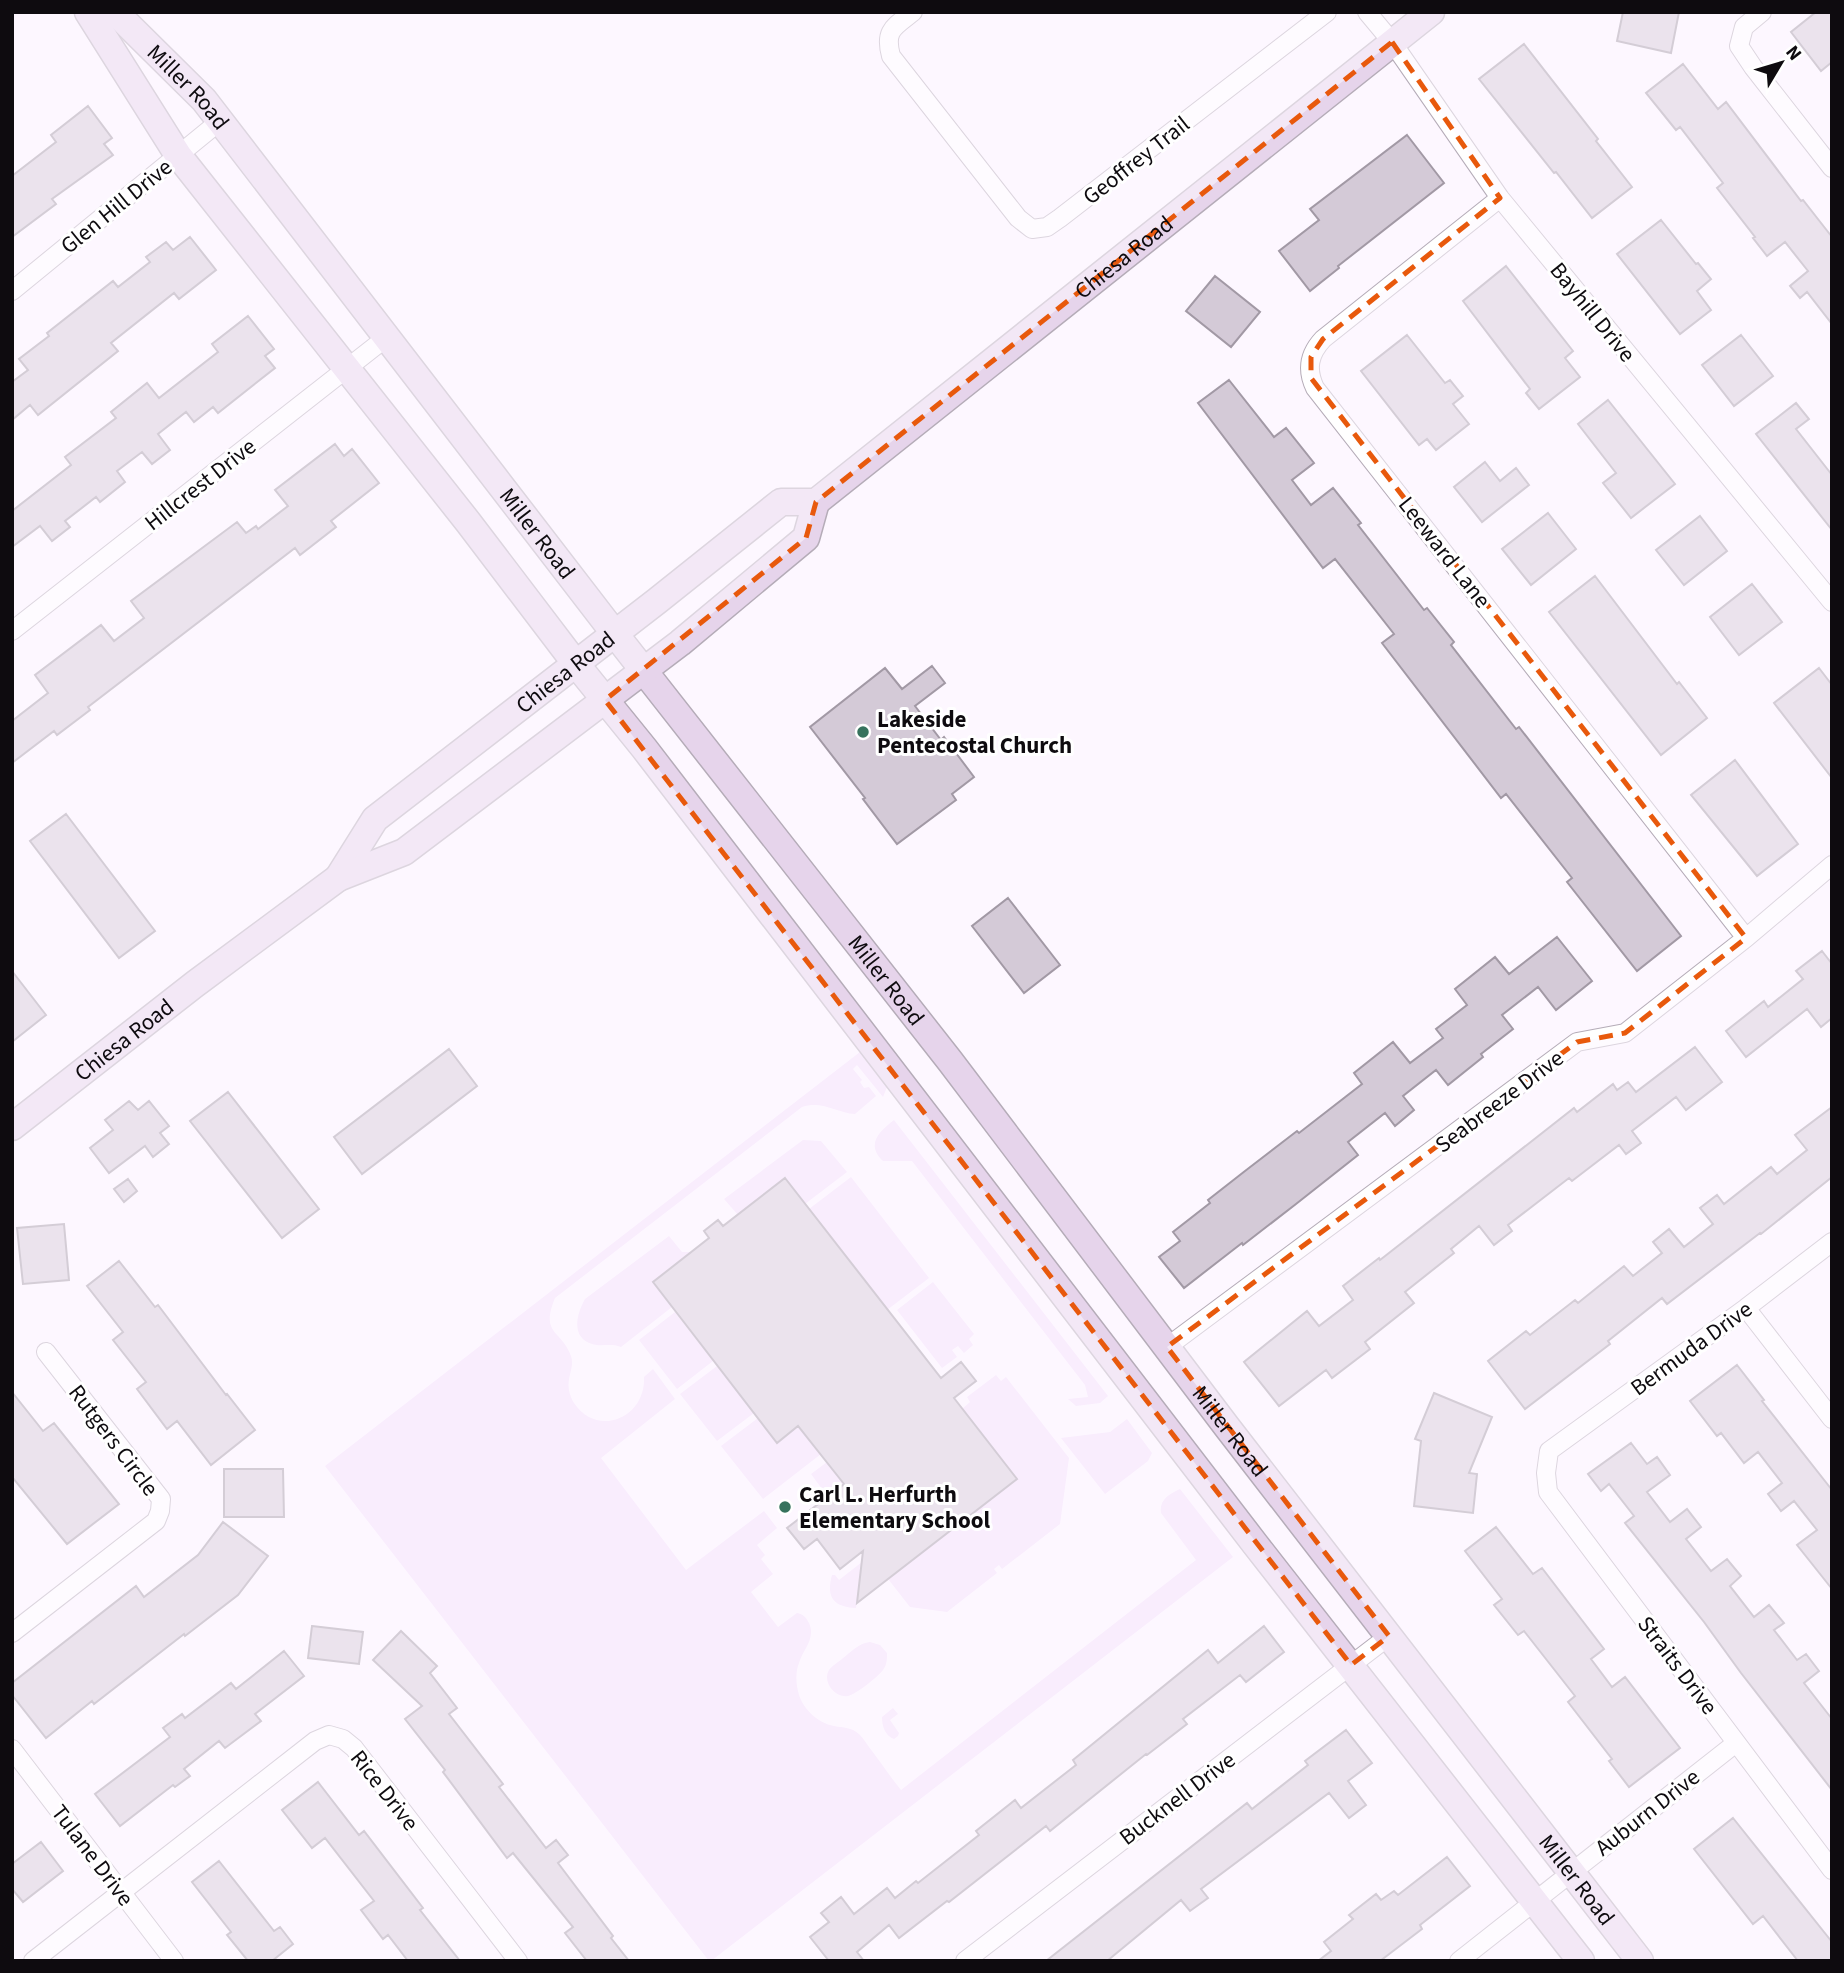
<svg xmlns="http://www.w3.org/2000/svg" width="1844" height="1973" font-family="'Source Sans 3',sans-serif">
<style>
.green{fill:#f4dffb}
.building{fill:#d4cad7;stroke:#a299a5;stroke-width:2}
.lines{fill:none;stroke-linecap:round;stroke-linejoin:round}
.street-casing{stroke:#b5acb8;stroke-width:20}
.secondary-casing{stroke:#b5acb8;stroke-width:29}
.street{stroke:#fff;stroke-width:18}
.secondary{stroke:#e6d4eb;stroke-width:26}
.marked{fill:none;stroke:#e8590c;stroke-width:5;stroke-dasharray:14 9;stroke-linejoin:round}
.poi-dot{fill:#36725d;stroke:#fff;stroke-width:2.5}
.labels{text-anchor:middle;stroke-width:6;stroke-linejoin:round;paint-order:stroke}
.street-label{font-size:23px;fill:#0e0b0f;stroke:#fff}
.poi-label{font-size:23px;font-weight:bold;fill:#0e0b0f;stroke:#fff;text-anchor:start}
</style>
<rect width="100%" height="100%" fill="#fdf7ff"/>
<!-- green -->
<path class="green" d="M860,1052L887,1087L883,1097L857,1065L853,1069L862,1080L860,1082L864,1088L869,1087L876,1096L855,1114C837,1113 822,1100 802,1107L555,1298C540,1335 561,1329 571,1356C576,1371 561,1381 574,1403C597,1438 646,1418 644,1377L653,1369L675,1399L601,1458L686,1570L764,1511L777,1528L757,1545L765,1555L761,1559L773,1574L751,1592L778,1627L797,1613C803,1614 806,1617 809,1623C816,1639 803,1649 799,1663C795,1673 796,1685 799,1695C804,1710 818,1723 834,1726C844,1728 851,1727 859,1734C864,1739 868,1746 872,1751C882,1764 891,1778 901,1790L1196,1560L1161,1513C1159,1500 1169,1494 1180,1489L1233,1557L711,1961H709L325,1466Z
M894,1120L1108,1396L1100,1403L1076,1406L1068,1399L1088,1397L1085,1385L912,1161H883C865,1144 880,1131 894,1120Z
M803,1140L821,1141L847,1172L805,1204L785,1178L738,1215L724,1199Z
M851,1177L929,1278L887,1310L809,1209Z
M669,1236L682,1252H692L653,1282L672,1307L621,1347C611,1343 601,1347 592,1344C570,1337 577,1313 585,1299Z
M933,1282L974,1334L969,1339L973,1345L964,1353L958,1346L952,1350L957,1357L942,1368L897,1310Z
M675,1312L713,1361L677,1389L639,1340Z
M717,1366L754,1413L717,1441L680,1394Z
M996,1375L1001,1381L1006,1377L1069,1458L1060,1524L1002,1569L999,1565L994,1569L997,1573L947,1612L910,1607L874,1561L1017,1479L962,1409L970,1402L967,1397Z
M758,1418L777,1442L798,1426L821,1454L763,1499L721,1446Z
M1127,1419L1152,1453L1148,1461L1105,1494L1061,1438L1110,1432Z
M827,1462L844,1484L828,1497L811,1474Z
M862,1562L856,1608C833,1607 826,1597 832,1575H835L839,1580Z
M870,1642L880,1645L887,1653C887,1659 887,1665 883,1670C879,1676 855,1695 848,1696C835,1698 822,1682 829,1670C832,1666 838,1662 842,1659C851,1652 859,1643 870,1642Z
M893,1708L898,1714L890,1720L899,1733L898,1736L894,1739C885,1736 882,1726 882,1717Z"/>
<!-- building -->
<path class="building" d="M1623,12H1679L1671,53L1617,41Z
M1816,12H1832V62L1821,71L1791,32Z
M1524,44L1598,139L1596,141L1632,187L1592,218L1556,172L1554,173L1479,79Z
M1683,64L1718,109L1726,102L1801,201L1803,200L1832,237V324L1807,292L1800,298L1790,286L1808,271L1785,242L1767,256L1753,238L1755,237L1717,188L1723,183L1680,127L1676,130L1646,93Z
M88,106L112,138L104,144L113,155L52,199L56,204L12,237V176L56,142L51,135Z
M1407,135L1444,183L1338,266L1339,268L1310,291L1279,251L1319,220L1310,209Z
M1661,220L1696,264L1698,263L1711,279L1697,291L1711,310L1680,334L1617,254Z
M190,237L216,270L179,299L174,293L111,343L118,351L38,415L30,405L12,420V382L28,370L19,359L49,336L47,333L113,281L118,287L150,262L146,257L166,242L173,250Z
M1506,266L1573,351L1565,358L1580,377L1539,409L1526,393L1530,389L1463,301Z
M1215,276L1260,312L1231,347L1186,311Z
M248,316L274,349L265,356L275,368L218,413L213,407L194,422L186,412L158,434L170,450L152,464L142,452L117,471L125,482L100,502L96,497L65,521L70,527L52,541L40,526L12,547V511L71,465L65,457L116,418L111,412L147,383L159,398L218,352L212,344Z
M1407,335L1445,383L1450,380L1463,396L1453,404L1469,424L1436,450L1427,439L1419,445L1361,371Z
M1741,335L1773,376L1734,406L1702,365Z
M1229,380L1274,437L1286,428L1314,463L1292,480L1311,505L1333,488L1361,523L1358,525L1424,610L1427,608L1454,642L1451,645L1516,729L1519,727L1681,936L1637,971L1567,882L1572,878L1506,794L1501,798L1382,643L1394,634L1335,559L1323,568L1198,403Z
M1608,400L1675,484L1631,518L1603,483L1616,473L1578,424Z
M1796,403L1809,419L1796,429L1832,475V530L1756,434Z
M335,444L344,456L352,449L379,483L331,521L336,527L300,555L295,548L88,707L90,710L57,735L54,731L12,763V721L48,693L35,675L101,625L114,641L144,618L131,601L237,522L246,533L256,526L258,529L288,506L275,490Z
M1485,462L1500,481L1516,468L1529,485L1482,522L1454,487Z
M1548,513L1576,549L1531,585L1502,549Z
M1700,516L1727,551L1684,585L1656,550Z
M1595,576L1677,684L1679,682L1707,718L1661,755L1549,612Z
M1752,584L1782,622L1739,655L1710,617Z
M932,666L945,683L915,706L941,740L944,737L974,777L952,794L956,800L897,844L863,799L865,798L810,727L885,668L902,689Z
M1819,668L1832,685V778L1774,703Z
M1735,760L1798,844L1757,876L1691,795Z
M66,814L155,931L119,958L30,841Z
M1008,898L1060,965L1024,993L972,926Z
M1557,937L1592,981L1556,1010L1538,987L1502,1015L1513,1029L1481,1054L1483,1057L1448,1085L1436,1070L1403,1096L1414,1110L1395,1126L1385,1113L1348,1142L1358,1155L1296,1204L1243,1245L1242,1243L1184,1288L1159,1257L1180,1241L1173,1232L1210,1203L1208,1200L1245,1171L1297,1131L1299,1133L1362,1084L1354,1073L1393,1042L1410,1063L1443,1038L1436,1029L1467,1005L1455,989L1495,957L1509,974Z
M1822,951L1832,964V1018L1821,1027L1807,1009L1746,1057L1726,1031L1764,1001L1768,1007L1803,979L1796,971Z
M12,971L46,1015L12,1042Z
M1695,1047L1722,1082L1686,1110L1676,1097L1632,1131L1641,1143L1626,1154L1619,1145L1572,1181L1569,1178L1508,1225L1512,1231L1494,1245L1479,1226L1451,1249L1454,1253L1405,1292L1414,1303L1365,1342L1370,1349L1332,1378L1326,1370L1279,1406L1244,1362L1307,1311L1319,1326L1353,1300L1343,1286L1379,1258L1380,1260L1574,1108L1577,1112L1613,1084L1617,1090L1628,1082L1636,1092Z
M449,1049L477,1086L362,1174L334,1137Z
M228,1092L319,1209L282,1238L190,1121Z
M129,1101L138,1110L149,1101L169,1126L160,1133L169,1144L153,1157L145,1146L109,1173L90,1148L113,1130L105,1120Z
M1832,1107V1177L1761,1234L1760,1233L1667,1304L1662,1298L1608,1341L1610,1344L1525,1409L1488,1361L1526,1331L1530,1335L1575,1300L1578,1303L1624,1266L1633,1276L1662,1253L1653,1242L1669,1229L1684,1247L1713,1224L1700,1208L1717,1195L1724,1204L1771,1167L1777,1174L1807,1150L1795,1135Z
M785,1178L941,1378L961,1362L976,1381L954,1398L1017,1479L857,1603L863,1551L840,1569L817,1539L804,1549L787,1528L844,1484L798,1426L777,1443L653,1282L709,1238L704,1231L718,1220L723,1226Z
M128,1179L137,1191L124,1202L114,1189Z
M64,1224L69,1280L23,1284L17,1228Z
M119,1261L155,1307L158,1305L226,1395L227,1394L255,1430L211,1465L177,1421L167,1429L137,1389L146,1382L113,1340L123,1332L87,1286Z
M1737,1365L1764,1400L1762,1401L1832,1490V1589L1797,1545L1817,1530L1794,1501L1781,1511L1768,1494L1782,1483L1758,1452L1744,1463L1721,1433L1717,1436L1690,1401Z
M12,1392L43,1431L54,1423L119,1504L67,1544L12,1477Z
M1434,1393L1492,1417L1469,1473L1477,1474L1473,1513L1414,1506L1421,1441L1415,1439Z
M1631,1443L1647,1464L1657,1457L1670,1475L1647,1492L1670,1522L1687,1509L1701,1527L1686,1539L1711,1571L1727,1559L1741,1576L1730,1586L1754,1617L1769,1605L1784,1623L1774,1630L1797,1660L1806,1654L1819,1671L1804,1683L1832,1719V1790L1741,1673L1704,1622L1625,1523L1634,1516L1609,1484L1601,1491L1588,1474Z
M224,1469H283L284,1517H224Z
M223,1522L268,1556L238,1595L185,1636L184,1634L94,1704L92,1701L46,1738L12,1695V1683L136,1586L144,1597L198,1555Z
M1496,1527L1533,1574L1542,1568L1604,1649L1591,1659L1612,1687L1625,1677L1680,1748L1629,1787L1609,1761L1612,1759L1568,1702L1575,1696L1524,1631L1518,1635L1494,1605L1502,1599L1465,1551Z
M312,1626L363,1632L359,1664L308,1658Z
M1264,1626L1284,1652L1246,1682L1240,1675L1183,1719L1187,1724L1147,1755L1146,1754L1050,1831L1046,1826L949,1902L947,1901L899,1938L889,1925L857,1952L864,1961H829L810,1937L829,1922L821,1913L841,1897L854,1914L887,1888L895,1898L916,1881L918,1883L979,1835L976,1831L1015,1800L1021,1808L1076,1765L1073,1760L1208,1650L1218,1663Z
M401,1631L437,1666L430,1673L457,1708L449,1714L503,1784L499,1787L546,1848L556,1840L568,1855L558,1863L613,1936L611,1938L629,1961H587L565,1933L573,1927L513,1853L507,1858L443,1772L445,1770L405,1719L422,1706L373,1660Z
M284,1651L304,1676L255,1714L261,1721L225,1748L219,1741L184,1769L190,1776L175,1787L173,1785L120,1826L95,1794L170,1737L163,1728L182,1714L185,1718L231,1683L236,1689Z
M1346,1730L1372,1763L1348,1781L1366,1805L1349,1818L1329,1793L1201,1889L1208,1898L1190,1911L1181,1900L1107,1961H1046L1247,1803L1252,1809L1308,1765L1305,1761Z
M318,1782L359,1835L364,1831L423,1908L420,1910L460,1961H408L388,1935L383,1939L361,1910L374,1901L325,1838L312,1848L282,1810Z
M1733,1818L1832,1942V1961H1798L1763,1916L1753,1924L1694,1849Z
M41,1842L63,1871L23,1902L12,1889V1864Z
M1447,1857L1470,1886L1420,1925L1422,1929L1380,1961H1318L1331,1951L1324,1942L1353,1919L1349,1915L1376,1894L1381,1900L1394,1891L1398,1895Z
M219,1861L274,1931L280,1927L293,1944L272,1961H248L227,1935L231,1932L192,1882Z"/>
<g class="lines">
<!-- street casing -->
<g class="street-casing">
<path id="street" d="M913,12C894,27 884,30 891,56L1018,218L1032,229L1047,227L1060,218L1327,12
M1367,12L1392,42L1500,198L1832,602
M1762,12L1744,27L1739,46L1753,67L1832,168
M1500,198L1323,339C1309,354 1306,369 1315,388L1746,938
M12,291L220,121
M12,631L387,337
M1832,1242L1746,1308L1549,1451L1546,1473L1548,1492L1832,1870
M1746,1308L1832,1419
M1167,1347L1577,1042L1625,1033L1746,938L1832,865
M12,1633L156,1521L160,1511L161,1499L46,1352
M12,1749L174,1961
M33,1961L315,1741L329,1735L343,1739L354,1748L518,1961
M965,1961L1389,1636
M1459,1961L1736,1743"/>
</g>
<!-- secondary casing -->
<g class="secondary-casing">
<g id="secondary">
<path d="M88,12L178,155L468,522L576,664L644,748L1255,1544L1581,1961"/>
<path id="s1" d="M115,12L204,100L615,634L950,1061L1227,1427L1640,1961"/>
<path id="s2" d="M338,878L375,819L657,601L781,502H816L1431,12"/>
<path id="s3" d="M12,1127L195,984L338,878L404,852L680,643L806,538L816,502"/>
</g>
</g>
<!-- street -->
<use href="#street" class="street"/>
<!-- secondary -->
<use href="#secondary" class="secondary"/>
</g>
<!-- marked area -->
<path d="M0 0H1844V1973H0ZM1392,42L1500,198L1323,339L1311,357V378L1746,938L1625,1033L1577,1042L1167,1347L1389,1636L1351,1665L605,700L806,538L816,502Z" fill="#fdf7ff" fill-opacity=".55" fill-rule="evenodd"/>
<path class="marked" d="M1392,42L1500,198L1323,339L1311,357V378L1746,938L1625,1033L1577,1042L1167,1347L1389,1636L1351,1665L605,700L806,538L816,502Z"/>
<!-- markers -->
<g class="poi-dot">
<circle cx="863" cy="732" r="7"/>
<circle cx="785" cy="1507" r="7"/>
</g>
<g class="labels">
<!-- street labels -->
<g class="street-label">
<text dy="8" stroke="none"><textPath href="#s1" startOffset="105">Miller Road</textPath></text>
<text transform="translate(1136 160) rotate(-38)" y="8">Geoffrey Trail</text>
<text transform="translate(116 206) rotate(-39)" y="8">Glen Hill Drive</text>
<text dy="8" stroke="none"><textPath href="#s2" startOffset="1013">Chiesa Road</textPath></text>
<text transform="translate(1593 312) rotate(51)" y="8">Bayhill Drive</text>
<text transform="translate(200 484) rotate(-38)" y="8">Hillcrest Drive</text>
<text dy="8" stroke="none"><textPath href="#s1" startOffset="672">Miller Road</textPath></text>
<text transform="translate(1445 552) rotate(52)" y="8">Leeward Lane</text>
<text dy="8" stroke="none"><textPath href="#s2" startOffset="310">Chiesa Road</textPath></text>
<text dy="8" stroke="none"><textPath href="#s1" startOffset="1239">Miller Road</textPath></text>
<text dy="8" stroke="none"><textPath href="#s3" startOffset="142">Chiesa Road</textPath></text>
<text transform="translate(1499 1101) rotate(-37)" y="8">Seabreeze Drive</text>
<text transform="translate(1691 1348) rotate(-36)" y="8">Bermuda Drive</text>
<text dy="8" stroke="none"><textPath href="#s1" startOffset="1806">Miller Road</textPath></text>
<text transform="translate(114 1440) rotate(53)" y="8">Rutgers Circle</text>
<text transform="translate(1678 1665) rotate(53)" y="8">Straits Drive</text>
<text transform="translate(385 1790) rotate(52)" y="8">Rice Drive</text>
<text transform="translate(1177 1798) rotate(-37)" y="8">Bucknell Drive</text>
<text transform="translate(1647 1812) rotate(-38)" y="8">Auburn Drive</text>
<text transform="translate(93 1855) rotate(53)" y="8">Tulane Drive</text>
<text dy="8" stroke="none"><textPath href="#s1" startOffset="2373">Miller Road</textPath></text>
</g>
<!-- poi labels -->
<g class="poi-label">
<text x="877" y="727">Lakeside<tspan x="877" dy="26">Pentecostal Church</tspan></text>
<text x="799" y="1502">Carl L. Herfurth<tspan x="799" dy="26">Elementary School</tspan></text>
</g>
</g>
<!-- border -->
<rect width="1844" height="1973" fill="none" stroke="#0e0b0f" stroke-width="28"/>
<!-- north arrow -->
<g transform="translate(1781 63) rotate(52)" stroke="#ffffff" stroke-width="5" paint-order="stroke">
<path d="M0-5L12 26L0 18L-12 26Z" fill="#0e0b0f"/>
<text y="-10" font-size="19" font-weight="bold" text-anchor="middle" fill="#0e0b0f">N</text>
</g>
</svg>
